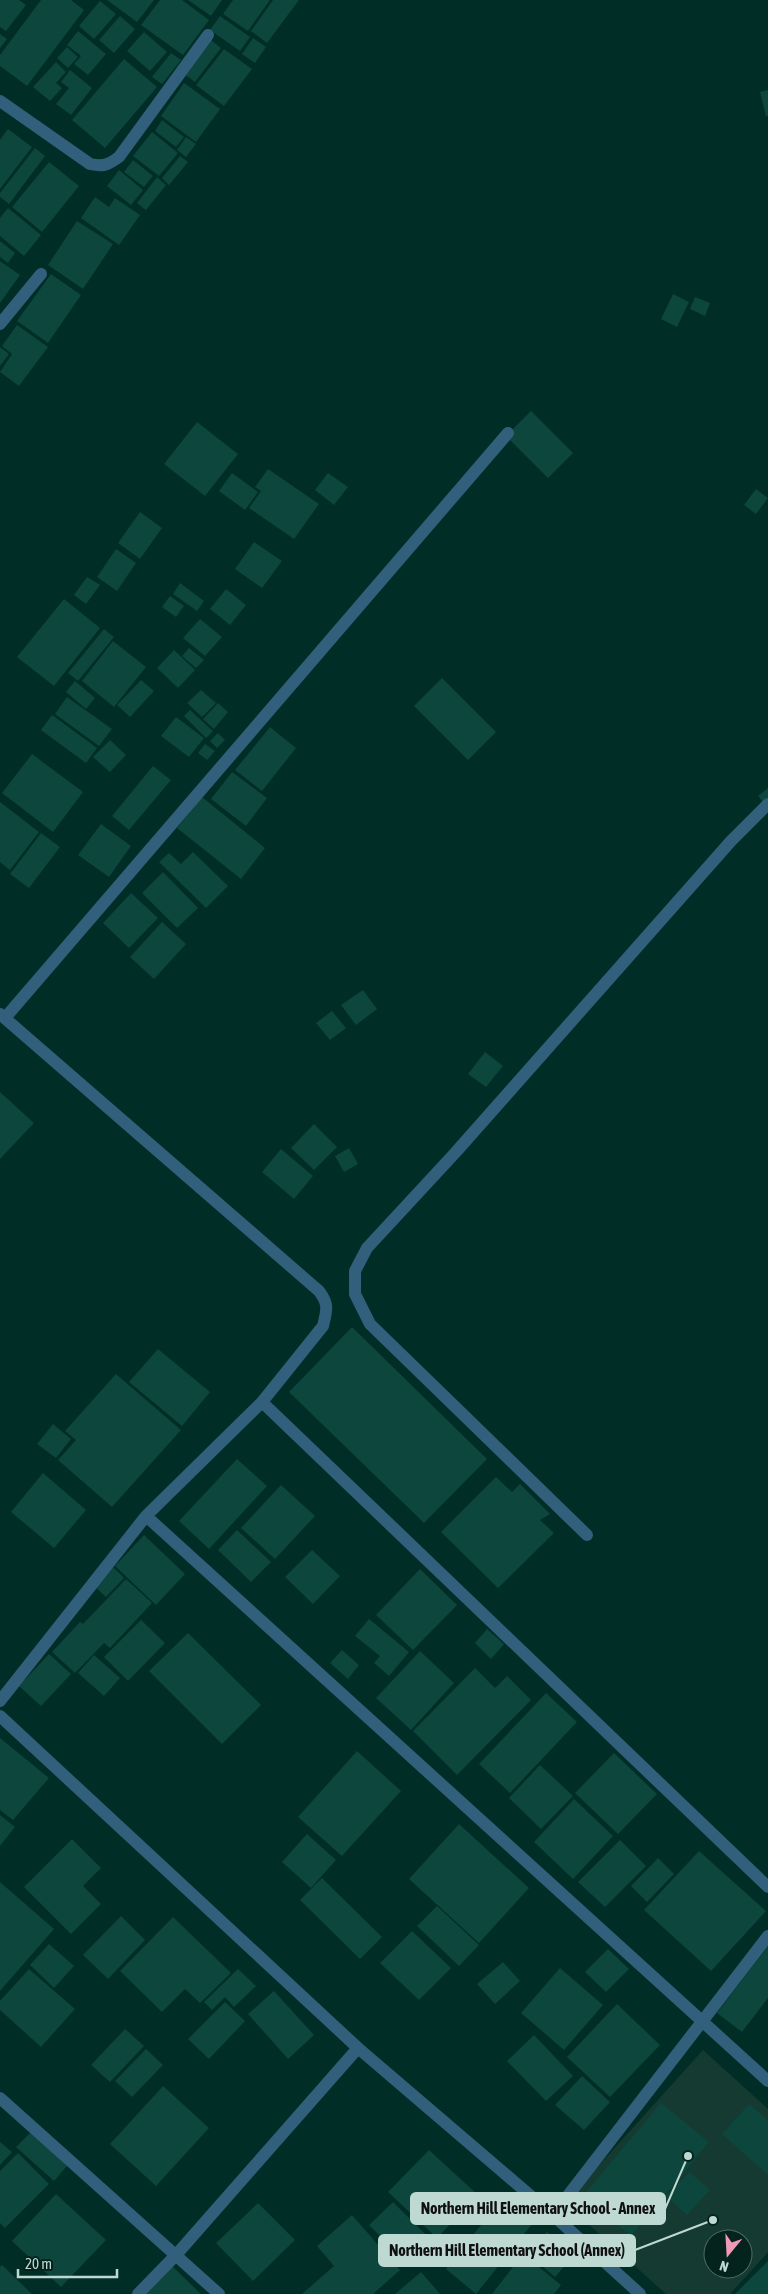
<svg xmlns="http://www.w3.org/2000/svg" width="768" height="2294" font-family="'Asap Condensed',sans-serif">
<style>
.built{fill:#153a32;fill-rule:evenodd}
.building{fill:#0c463c}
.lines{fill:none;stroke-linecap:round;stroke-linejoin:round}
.minor{stroke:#325f7b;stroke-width:12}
.leader{fill:none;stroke:#bdd9d1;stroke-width:2}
.callout-dot{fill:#bdd9d1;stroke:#04231d;stroke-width:2}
.callout{fill:#bdd9d1;stroke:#bdd9d1;stroke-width:2}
.callout-label{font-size:16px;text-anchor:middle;font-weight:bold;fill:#111}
</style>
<rect width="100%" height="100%" fill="#002e26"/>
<!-- built -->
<path class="built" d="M703,2050L768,2109V2252L730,2294H666L565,2203ZM713,2239H743V2269H713Z"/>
<!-- building -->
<path class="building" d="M0,0H19L26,5L6,31L0,27Z
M41,0H71L84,10L27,86L0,66V55Z
M107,0H154L137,22Z
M160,0H182L209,20L183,55L141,25Z
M188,0H222L211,16Z
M233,0H270L248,31L223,14Z
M273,0H299L267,43L251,31Z
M100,1L116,14L94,39L79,26Z
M120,16L135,29L114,53L99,40Z
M220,16L250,37L240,51L210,30Z
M78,31L106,54L88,75L74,64L81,56L67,45Z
M144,32L167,52L150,71L127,51Z
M0,34L7,39L0,48Z
M253,38L266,47L255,63L242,54Z
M211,40L221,48L195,82L184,74Z
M67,47L78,57L68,68L57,58Z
M224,49L252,69L224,106L196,85Z
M171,53L181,60L162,84L152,77Z
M124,59L157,87L105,148L72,120Z
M56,62L66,72L56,83L62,88L50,101L33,87Z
M70,70L92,88L71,115L56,104L69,88L61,82Z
M184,83L220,109L196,142L161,116Z
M768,90V116H766L760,92Z
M162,120L184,137L176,147L155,131Z
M8,129L32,147L0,189V140Z
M152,132L178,153L159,176L133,156Z
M186,137L196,144L186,157L177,150Z
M35,148L45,156L9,204L0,197V193Z
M180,156L188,162L169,185L162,178Z
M133,160L153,176L144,187L124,172Z
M49,162L79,186L42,232L12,207Z
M119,170L143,190L131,205L107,186Z
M157,177L166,185L146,210L137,203Z
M95,197L109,207L115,198L140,215L119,245L81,218Z
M8,208L41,235L24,256L0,236V218Z
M77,221L113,244L83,289L48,265Z
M0,241L15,253L8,263L0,257Z
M0,261L20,275L0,303Z
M51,274L81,295L48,343L17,321Z
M673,294L689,302L677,327L661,319Z
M695,297L710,303L705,316L690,309Z
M17,325L48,347L19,386L0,372L12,354L2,346Z
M0,347L9,354L0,366Z
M531,411L573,453L548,478L506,436Z
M197,422L238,454L205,496L164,464Z
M268,469L319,504L294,539L249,508L261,491L255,487Z
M232,473L258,492L245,510L219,491Z
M328,473L348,487L334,505L315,490Z
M756,489L768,498L756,514L744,505Z
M140,512L162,528L140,559L118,543Z
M254,542L282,561L262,588L235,569Z
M116,549L136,563L117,591L97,577Z
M87,577L100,585L86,604L74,595Z
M180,583L204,601L197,611L173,594Z
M226,589L246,605L230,625L210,609Z
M170,596L184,606L176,617L162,607Z
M64,599L100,628L54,686L17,657Z
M200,619L222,637L205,656L183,638Z
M104,629L114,637L78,681L68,673Z
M113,641L146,667L114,707L82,681Z
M189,648L204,660L196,668L182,656Z
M174,650L195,670L178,688L157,668Z
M442,678L496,732L468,760L414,706Z
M141,680L154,691L130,717L117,705Z
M75,681L95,698L86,709L66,692Z
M201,690L216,703L202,717L187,703Z
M67,697L112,729L99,746L55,714Z
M218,703L228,712L214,729L203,719Z
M190,710L213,731L206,738L184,716Z
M52,715L97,748L86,763L41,730Z
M176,717L204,738L189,757L161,736Z
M270,727L296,748L262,791L235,770Z
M218,733L225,740L217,748L210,741Z
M110,740L126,755L110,772L93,757Z
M205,744L215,751L207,760L198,753Z
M32,754L83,792L53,832L2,793Z
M153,766L171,780L129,830L112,816Z
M232,772L267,798L246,826L211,799Z
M768,788V808L758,796Z
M202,797L265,848L241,879L177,828Z
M0,802L39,832L10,870L0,862Z
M101,824L131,846L109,877L78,855Z
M41,833L60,847L29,888L10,874Z
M193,852L228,886L206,908L159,862L169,853L181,864Z
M163,872L198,908L177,928L142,893Z
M131,893L158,918L129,948L103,923Z
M162,922L186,944L154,979L130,957Z
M363,990L377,1009L356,1025L341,1005Z
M332,1011L346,1028L330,1040L316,1023Z
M485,1052L503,1066L486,1087L468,1074Z
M0,1092L34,1123L0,1159Z
M314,1124L337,1147L314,1170L291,1148Z
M349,1148L358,1164L344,1172L335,1156Z
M281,1149L313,1176L294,1199L262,1172Z
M352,1327L487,1459L424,1523L289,1392Z
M158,1349L210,1392L182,1426L129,1382Z
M116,1374L181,1430L112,1507L58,1460L76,1440L65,1431Z
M53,1424L71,1439L56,1458L37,1444Z
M237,1459L267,1486L209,1549L179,1521Z
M43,1473L86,1510L54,1548L11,1512Z
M496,1477L512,1492L520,1484L550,1514L540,1520L554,1533L498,1588L441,1532Z
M281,1485L315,1516L275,1559L241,1528Z
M237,1530L271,1562L251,1582L218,1550Z
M144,1535L185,1574L156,1605L115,1566Z
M312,1550L340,1576L313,1604L285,1577Z
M113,1567L124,1578L106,1597L95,1587Z
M420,1569L457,1605L413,1650L376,1615Z
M126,1579L152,1603L110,1648L104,1643L75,1673L52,1652L80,1622L83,1624Z
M369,1619L409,1652L389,1676L374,1663L380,1656L355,1636Z
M141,1620L165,1643L128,1681L104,1657Z
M487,1629L504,1644L491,1659L475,1643Z
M188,1633L261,1705L222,1744L149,1671Z
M342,1650L359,1665L348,1679L330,1663Z
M420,1651L454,1683L411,1730L376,1698Z
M49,1654L71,1674L41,1706L19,1686Z
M94,1655L120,1678L104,1696L78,1673Z
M475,1668L495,1688L507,1676L531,1700L457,1775L413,1731Z
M546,1693L577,1722L510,1793L479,1764Z
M0,1738L49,1778L13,1820L0,1810Z
M357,1751L401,1791L342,1856L298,1817Z
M614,1753L657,1794L618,1834L575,1793Z
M540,1765L573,1796L541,1829L509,1798Z
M574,1799L613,1836L573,1879L534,1842Z
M0,1815L15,1827L0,1846Z
M459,1824L529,1888L479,1943L409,1879Z
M307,1834L336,1860L311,1888L282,1862Z
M72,1839L101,1868L83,1886L101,1904L71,1934L24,1887Z
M620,1840L646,1866L605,1907L578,1882Z
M699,1851L766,1911L711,1971L644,1910Z
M658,1858L674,1874L647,1902L631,1886Z
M322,1878L382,1937L360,1959L300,1900Z
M0,1882L54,1929L0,1991Z
M437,1906L479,1945L459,1966L417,1926Z
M121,1916L145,1940L108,1979L83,1955Z
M173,1917L231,1973L200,2003L185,1989L162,2012L120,1971Z
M412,1931L451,1968L419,2000L380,1963Z
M49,1944L74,1966L54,1988L30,1965Z
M768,1946V1998L742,2032L717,2013Z
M608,1949L629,1969L606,1992L585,1972Z
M503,1962L520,1981L495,2004L477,1984Z
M560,1968L603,2005L564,2050L521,2013Z
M29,1969L75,2009L41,2047L0,2010V2001Z
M238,1969L256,1986L234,2007L225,1997L212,2010L204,2002Z
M274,1991L314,2035L288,2059L248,2014Z
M225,2002L245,2021L209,2059L188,2039Z
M617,2004L660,2045L610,2097L567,2057Z
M125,2029L144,2046L110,2082L91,2065Z
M534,2035L573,2076L546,2101L507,2061Z
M146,2049L163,2065L132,2097L115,2081Z
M582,2076L610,2102L584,2130L555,2105Z
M163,2086L209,2128L156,2186L110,2144Z
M661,2103L709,2142L631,2236L582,2197Z
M749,2104L768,2120V2175L722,2134Z
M31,2132L67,2166L54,2181L16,2147Z
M0,2142L12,2152L0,2165Z
M429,2150L478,2195L437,2238L388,2192Z
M18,2153L49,2184L5,2228L0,2223V2171Z
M690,2172L710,2190L687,2215L666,2196Z
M56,2194L106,2240L61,2287L12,2241Z
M505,2195L536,2219L476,2294L446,2269Z
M393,2202L432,2241L408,2264L369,2225Z
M258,2203L295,2240L253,2281L216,2243Z
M352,2215L400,2270L373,2294H302L334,2266L317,2246Z
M547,2232L574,2255L555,2277L528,2254Z
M523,2254L561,2285L554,2294H492Z
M768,2261V2294H735Z
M2,2265L32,2294H0V2267Z
M172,2266L201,2294H144Z
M421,2272L440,2294H395Z"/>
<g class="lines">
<!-- minor -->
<path class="minor" d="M0,101L90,164C103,167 108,165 119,157L208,35
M0,324L41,274
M0,1014L319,1291C329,1304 327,1310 323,1326L262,1402L146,1516L0,1701
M5,1018L508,433
M262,1402L768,1887
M146,1516L768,2081
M587,1535L370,1324L355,1294V1271L367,1248L455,1153L731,841L768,804
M0,1716L358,2048L553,2215L640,2294
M0,2098L219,2294
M553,2215L768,1936
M138,2294L176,2255L358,2048"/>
</g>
<!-- callouts -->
<path class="leader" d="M688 2156L665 2209M713 2220L635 2250"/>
<g class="callout-dot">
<circle cx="688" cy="2156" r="5"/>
<circle cx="713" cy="2220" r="5"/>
</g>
<g class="callout">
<rect x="411" y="2193" width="254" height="31" rx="5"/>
<rect x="379" y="2235" width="256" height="31" rx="5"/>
</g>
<g class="callout-label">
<text x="538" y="2214">Northern Hill Elementary School - Annex</text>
<text x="507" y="2256">Northern Hill Elementary School (Annex)</text>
</g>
<!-- north arrow -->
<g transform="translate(728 2254) rotate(198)"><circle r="24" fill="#04231d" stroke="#4e6c65"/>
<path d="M0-4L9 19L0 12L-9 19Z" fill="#f09ab7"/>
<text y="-8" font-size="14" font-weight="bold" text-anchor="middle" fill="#bdd9d1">N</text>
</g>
<!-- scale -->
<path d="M18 2269v8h99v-8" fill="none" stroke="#bdd9d1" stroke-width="2.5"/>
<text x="25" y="2269" font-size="15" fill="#bdd9d1" stroke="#04231d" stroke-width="4" paint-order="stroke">20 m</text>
</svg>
